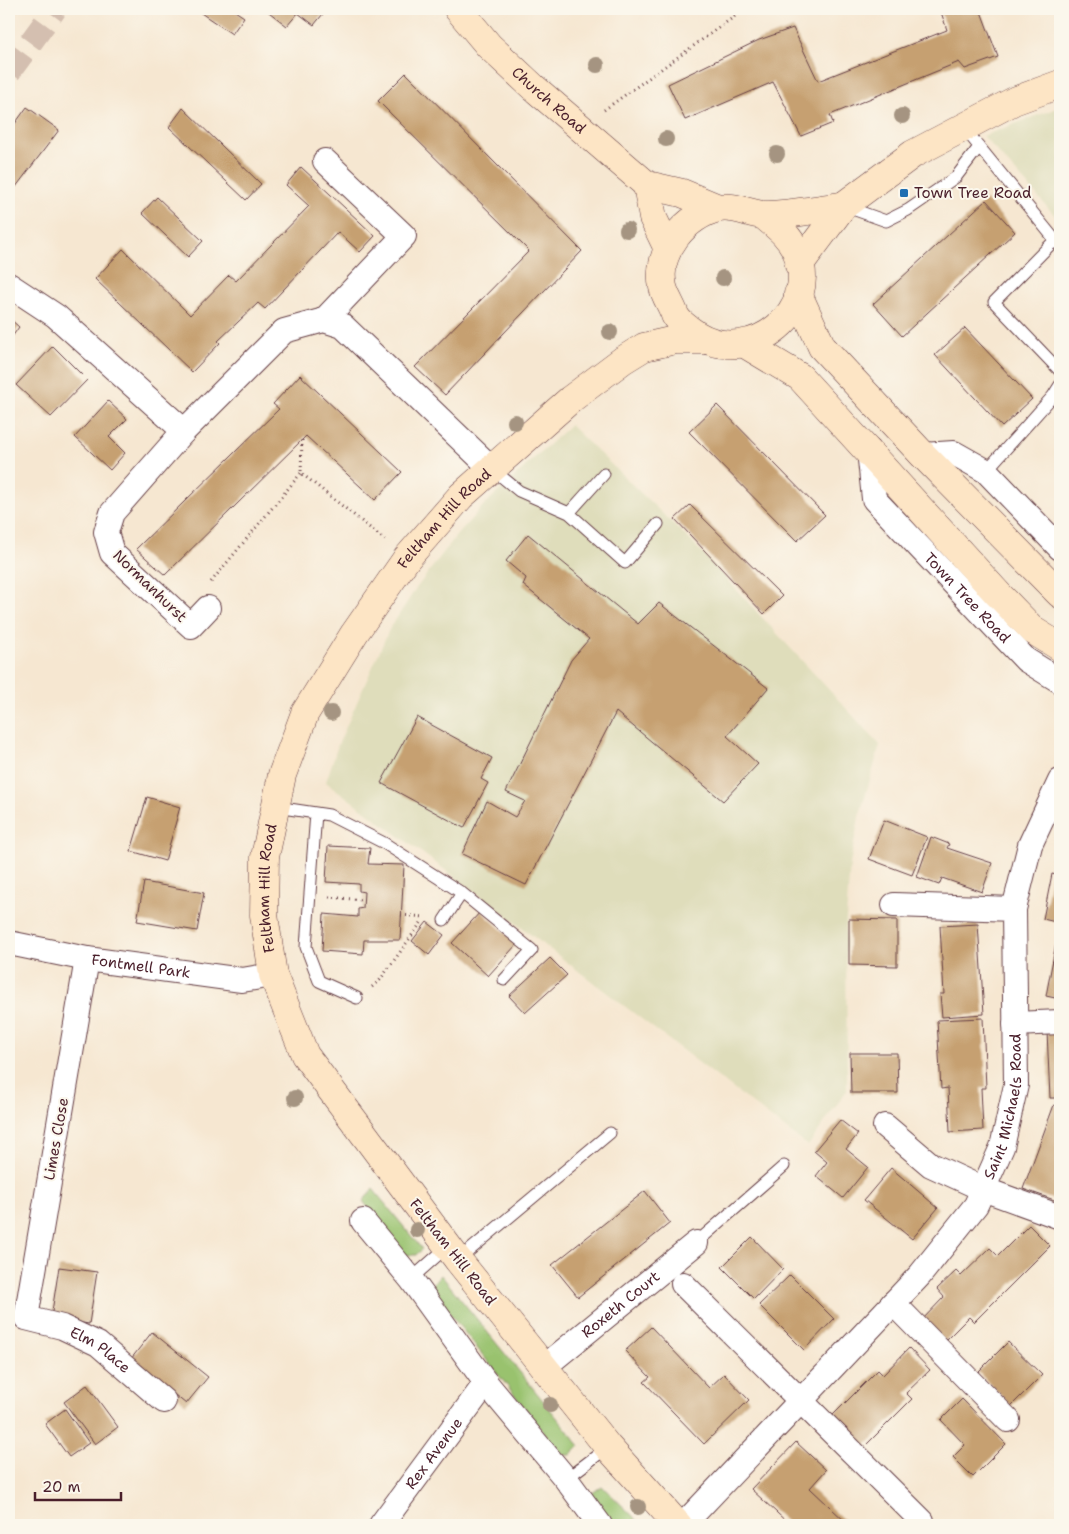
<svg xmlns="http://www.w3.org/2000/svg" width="1069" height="1534" font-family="'Shantell Sans',sans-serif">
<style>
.built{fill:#dfddbb}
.green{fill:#99c26e;stroke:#72704c}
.building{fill:#c6a071}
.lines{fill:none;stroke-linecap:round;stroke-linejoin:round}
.street-tunnel{stroke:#d4bfb0;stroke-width:24;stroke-dasharray:24 12;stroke-linecap:butt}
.lane-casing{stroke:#643d44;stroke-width:13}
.street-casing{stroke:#643d44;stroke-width:26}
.secondary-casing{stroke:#643d44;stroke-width:29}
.path{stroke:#643d44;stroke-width:3;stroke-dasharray:1 4;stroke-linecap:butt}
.lane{stroke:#fff;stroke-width:11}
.street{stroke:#fff;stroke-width:24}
.secondary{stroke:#fde5c5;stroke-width:28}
.tree{fill:#a59481}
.poi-dot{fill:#1f6fb2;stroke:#fbf7ec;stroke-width:2}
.labels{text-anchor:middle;stroke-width:4;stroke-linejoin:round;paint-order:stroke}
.street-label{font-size:15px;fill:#4a1f2b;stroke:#fbf7ec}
.poi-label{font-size:15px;fill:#4a1f2b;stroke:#fbf7ec;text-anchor:start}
</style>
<rect width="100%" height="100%" fill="#fbf7ec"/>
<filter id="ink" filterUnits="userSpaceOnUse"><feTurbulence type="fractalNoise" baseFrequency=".02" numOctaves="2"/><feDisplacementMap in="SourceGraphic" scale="10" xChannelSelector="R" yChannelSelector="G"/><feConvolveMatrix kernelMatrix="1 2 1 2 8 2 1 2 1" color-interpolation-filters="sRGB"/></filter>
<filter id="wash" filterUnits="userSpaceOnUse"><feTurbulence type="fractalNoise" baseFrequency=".0096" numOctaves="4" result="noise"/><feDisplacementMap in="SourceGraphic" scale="20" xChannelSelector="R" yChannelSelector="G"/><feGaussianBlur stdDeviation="1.12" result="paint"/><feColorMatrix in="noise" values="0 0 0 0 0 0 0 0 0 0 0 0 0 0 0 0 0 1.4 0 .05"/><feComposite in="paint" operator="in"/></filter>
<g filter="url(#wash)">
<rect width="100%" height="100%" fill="#f6e7d1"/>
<!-- built -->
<path class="built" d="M1060,107V221L983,136Z
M570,425L694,544L880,745L859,817L850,864L846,919L847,1090L808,1146L471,889L326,782L338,745L389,630L415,590L456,536L482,507Z"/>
<!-- green -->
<path class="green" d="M373,1189L422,1249L416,1255H404L363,1201Z
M441,1275L580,1446L571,1455H562L435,1295L433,1284Z
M602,1486L642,1525H615L591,1494Z"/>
<g id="blocks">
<!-- building -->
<path class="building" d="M195,9H232L244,17L232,34Z
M265,9H327L314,25L298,13L287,26Z
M940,9H980L998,57L965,69L959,62L830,115L833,123L801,136L773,82L685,120L668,84L759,40L793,28L818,81L947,30Z
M406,73L582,251L445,395L415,367L529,251L378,101Z
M27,107L59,130L9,196V132Z
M183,108L261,184L246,200L169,127Z
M301,167L375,236L360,252L338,232L265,309L258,303L218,341L220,343L192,372L95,279L123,249L190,315L229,275L236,281L309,206L286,185Z
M157,197L203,241L188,257L142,213Z
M986,200L1015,232L902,336L873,304Z
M9,318L19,327L9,341Z
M965,328L1032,399L1002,427L935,355Z
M53,346L87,380L51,417L16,385Z
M300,375L402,472L375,500L306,436L165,575L136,549L279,409L273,404Z
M108,401L127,419L109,437L125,453L110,470L75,437Z
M717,405L825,515L797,541L689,432Z
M690,505L782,596L764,614L675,519Z
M528,534L638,624L659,603L768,688L727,736L758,764L723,801L616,712L526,885L462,854L487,801L515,817L525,801L506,792L571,660L589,639L523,585L526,578L506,561Z
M417,717L492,758L481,779L488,783L464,828L381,783Z
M147,797L180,807L165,861L131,851Z
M884,820L927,837L912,875L869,859Z
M931,837L949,844L947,848L992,863L982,892L942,878L939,885L917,877Z
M328,846L370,848L368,864L404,865L400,940H364L363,954L322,951L324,914L358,917V909L363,908L364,892L359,891V884L326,882Z
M1052,874L1060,876V923L1043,919Z
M144,882L204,893L197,931L137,921Z
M481,911L517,944L488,976L452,943Z
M849,919L897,920V966L849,965Z
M427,922L444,935L429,955L412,941Z
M978,924L984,1014L942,1017L940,994H944L940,926Z
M1059,927H1060V999L1046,996Z
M550,958L567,975L525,1013L509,996Z
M983,1018L986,1088H981L983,1130L950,1132L948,1088L941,1089L937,1020Z
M1047,1031H1060V1098H1050Z
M850,1053H897L898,1093H851Z
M1054,1105L1060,1108V1202L1023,1189Z
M840,1120L858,1134L846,1149L868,1167L843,1198L816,1176L827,1162L814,1151Z
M891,1168L938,1208L912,1239L864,1200Z
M645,1191L670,1223L578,1297L552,1265Z
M1029,1225L1050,1246L974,1322L969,1317L942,1344L920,1322L944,1297L937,1289L956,1271L961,1276L990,1248L998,1256Z
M752,1237L783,1269L754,1299L722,1267Z
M59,1267L97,1272L89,1324L51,1318Z
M790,1275L834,1319L804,1350L759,1305Z
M651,1327L709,1388L724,1374L749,1400L704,1444L644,1382L650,1377L625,1351Z
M152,1332L208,1377L186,1404L131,1359Z
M1008,1342L1042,1375L1011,1406L978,1372Z
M909,1348L930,1370L906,1393L912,1399L862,1449L830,1418L878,1370L883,1375Z
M87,1385L118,1427L95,1444L64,1402Z
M962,1399L1006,1444L973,1477L953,1457L965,1445L941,1420Z
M65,1409L89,1443L69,1457L45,1424Z
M796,1442L826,1470L810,1488L849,1525H790L751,1489Z"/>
</g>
</g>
<g filter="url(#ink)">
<use href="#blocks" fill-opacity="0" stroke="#643d44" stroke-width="1"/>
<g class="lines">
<!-- street-tunnel -->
<path class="street-tunnel" d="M9,72L55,9"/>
<!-- lane casing -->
<g class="lane-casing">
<path id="lane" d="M964,128L1060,246
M844,206L886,221L908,210L956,177L979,147
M1055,240L994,302L1060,371
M491,468L519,491L569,513L625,563L658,524
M986,471L1053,396L1060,385
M569,513L604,474
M276,807L329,815L384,843L462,893L532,950L504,980
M316,813L306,947L319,981L357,998
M444,920L462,893
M696,1243L784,1166
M458,1260L610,1133
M411,1279L447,1247
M566,1479L608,1447"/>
</g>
<!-- street casing -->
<g class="street-casing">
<g id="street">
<path d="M9,285L56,316L184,431"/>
<path d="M324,320L404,236L325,161"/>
<path id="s1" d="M869,450L874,499L1026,660L1060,681"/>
<path d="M923,455L954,453L986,471L1060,548"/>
<path d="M208,608L191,626L112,553L106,532L112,513L184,431L284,331L324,320L343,326L491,468"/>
<path d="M894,905L1014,909"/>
<path id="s2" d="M9,943L87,959L242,980L273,975"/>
<path id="s3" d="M87,959L26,1318L62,1327L98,1344L164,1401"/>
<path d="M1015,1024L1060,1022"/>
<path d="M885,1126L931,1165L983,1189L1060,1217"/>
<path d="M363,1221L411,1279L486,1383L566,1479L600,1525"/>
<path d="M683,1284L922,1521"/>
<path d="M893,1303L1008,1420"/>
<path id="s4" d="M544,1367L696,1243"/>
<path id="s5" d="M381,1525L486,1383"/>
<path id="s6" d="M683,1525L920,1275L976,1205L1002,1147L1016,1085L1014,909L1030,845L1060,781"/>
</g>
</g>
<!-- secondary casing -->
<g class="secondary-casing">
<g id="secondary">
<path id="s7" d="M458,9L489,46L533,87L647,185L682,193L718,208"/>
<path d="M647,185L653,218L668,249"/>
<path d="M763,215C776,226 789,235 796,251C823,309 752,368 697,335C689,329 679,324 675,315C672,306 665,296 663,287C655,252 686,215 719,208C734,205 749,214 764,215C789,215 817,209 843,206"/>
<path d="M799,265L843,206L913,154L1014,101L1060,84"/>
<path d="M798,294L822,347L923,455L1060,594"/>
<path d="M745,344L800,377L998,594L1034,631L1060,647"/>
<path id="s8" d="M678,1525L608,1447L458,1260L305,1055L273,975L264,915L265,857L282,775L305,713L354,634L407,558L461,496L571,399L623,360L644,347L675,340H706"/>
</g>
</g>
<!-- path -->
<path class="path" d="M604,110L745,9
M302,440L301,473L385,540
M211,582L301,473
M329,897L363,900
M401,915L425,917
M372,987L380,980L423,920"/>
<!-- lane -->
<use href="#lane" class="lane"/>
<!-- street -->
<use href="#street" class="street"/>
<!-- secondary -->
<use href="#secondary" class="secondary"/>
</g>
<!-- trees -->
<g class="tree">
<circle cx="597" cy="65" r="8"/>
<circle cx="902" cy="116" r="8"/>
<circle cx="666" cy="139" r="8"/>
<circle cx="777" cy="154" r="8"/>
<circle cx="627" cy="230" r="8"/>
<circle cx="723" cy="278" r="8"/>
<circle cx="610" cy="332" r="8"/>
<circle cx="515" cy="422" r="8"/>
<circle cx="331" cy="713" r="8"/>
<circle cx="295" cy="1098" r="8"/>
<circle cx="417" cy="1230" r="8"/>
<circle cx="550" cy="1405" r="8"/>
<circle cx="638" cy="1507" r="8"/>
</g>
</g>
<!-- markers -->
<rect class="poi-dot" x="899" y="188" width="10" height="10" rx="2.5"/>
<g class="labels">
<!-- street labels -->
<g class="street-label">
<text dy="5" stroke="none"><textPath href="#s7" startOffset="129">Church Road</textPath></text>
<text dy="5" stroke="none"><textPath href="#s8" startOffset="1195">Feltham Hill Road</textPath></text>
<text transform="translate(150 586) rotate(44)" y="5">Normanhurst</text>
<text dy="5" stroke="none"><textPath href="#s1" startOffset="185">Town Tree Road</textPath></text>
<text dy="5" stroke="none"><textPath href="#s8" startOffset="774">Feltham Hill Road</textPath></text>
<text dy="5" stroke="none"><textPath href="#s2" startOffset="134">Fontmell Park</textPath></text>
<text dy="5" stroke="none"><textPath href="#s6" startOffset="538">Saint Michaels Road</textPath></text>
<text transform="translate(56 1139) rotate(-80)" y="5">Limes Close</text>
<text transform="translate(453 1252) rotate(52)" y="5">Feltham Hill Road</text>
<text dy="5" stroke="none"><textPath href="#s4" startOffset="99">Roxeth Court</textPath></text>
<text dy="5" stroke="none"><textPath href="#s3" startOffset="446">Elm Place</textPath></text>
<text dy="5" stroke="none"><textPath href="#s5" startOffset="89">Rex Avenue</textPath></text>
</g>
<!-- poi labels -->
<g class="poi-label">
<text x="914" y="198">Town Tree Road</text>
</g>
</g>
<!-- margin -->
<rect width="1069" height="1534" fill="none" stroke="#fbf7ec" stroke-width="30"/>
<!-- scale -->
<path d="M35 1492v8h86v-8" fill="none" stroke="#4a1f2b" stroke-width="2.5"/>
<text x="42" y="1492" font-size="15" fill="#4a1f2b" stroke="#fbf7ec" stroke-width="4" paint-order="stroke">20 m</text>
</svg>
